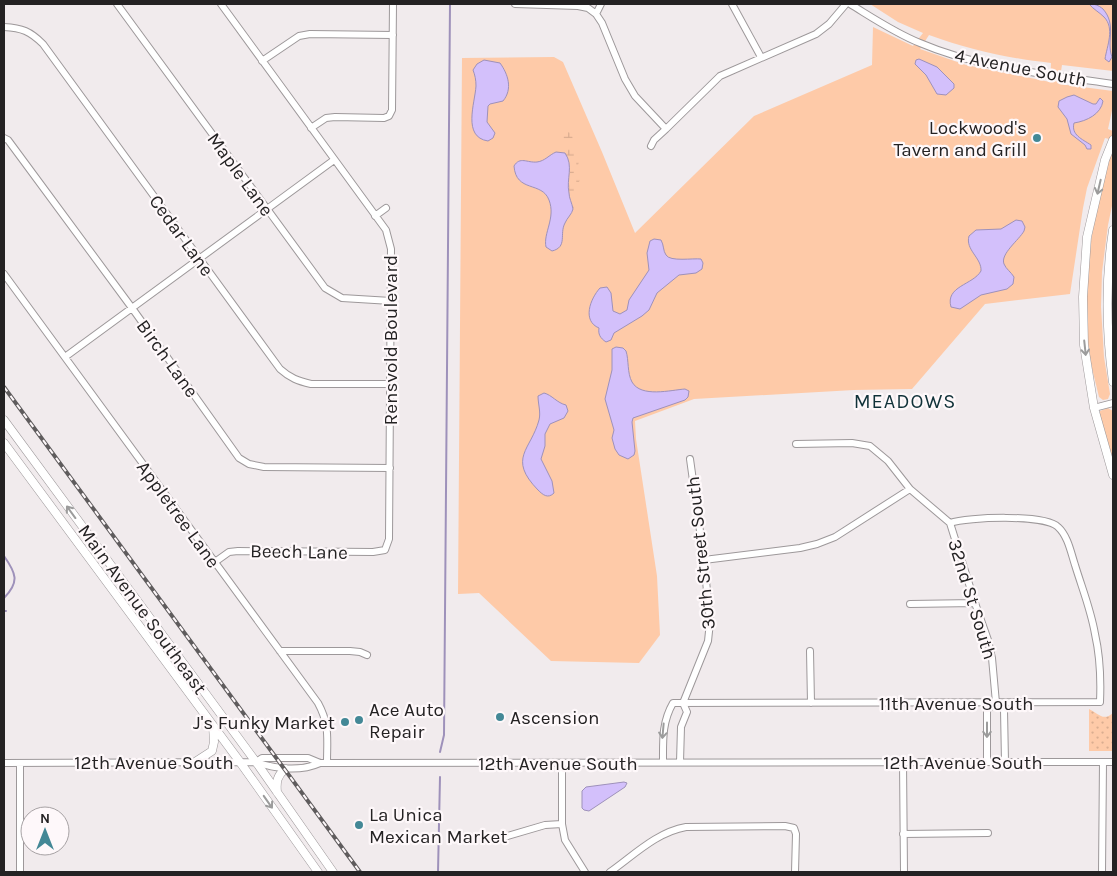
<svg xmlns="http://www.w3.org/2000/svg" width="1117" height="876" font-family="Karla,sans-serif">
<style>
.grass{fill:#fecaa8;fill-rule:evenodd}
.wetland{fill:url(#wetland-marsh)}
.park{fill:url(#park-dots)}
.water{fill:#d3c0fb;stroke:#9e91ba}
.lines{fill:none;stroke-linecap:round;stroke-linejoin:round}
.stream{stroke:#9e91ba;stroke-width:2}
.minor-casing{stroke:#9d989a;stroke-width:8}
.major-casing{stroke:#9d989a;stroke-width:9}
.minor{stroke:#fff;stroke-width:6}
.major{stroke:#fff;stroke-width:8}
.rail-casing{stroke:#5f5c5d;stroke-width:4}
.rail{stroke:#fef8fa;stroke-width:2;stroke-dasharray:5.5;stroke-linecap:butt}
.oneway{stroke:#9c9c9c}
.poi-dot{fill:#438896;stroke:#fef8fa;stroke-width:2}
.labels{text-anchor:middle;stroke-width:4.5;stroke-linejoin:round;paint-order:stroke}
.street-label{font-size:19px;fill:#242223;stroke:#fef8fa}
.poi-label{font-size:19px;fill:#242223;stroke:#fef8fa;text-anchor:start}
.neighbourhood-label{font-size:20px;letter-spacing:1px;fill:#113239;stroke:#fef8fa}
</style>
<defs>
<pattern id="wetland-marsh" width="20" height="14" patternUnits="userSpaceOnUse" patternTransform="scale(1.25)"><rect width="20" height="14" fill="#fecaa8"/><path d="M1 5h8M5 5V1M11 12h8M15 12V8" fill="none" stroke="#daad90"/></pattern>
<pattern id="park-dots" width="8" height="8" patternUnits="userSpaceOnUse" patternTransform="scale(1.25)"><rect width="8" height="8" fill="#fecaa8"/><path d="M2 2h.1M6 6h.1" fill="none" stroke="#daad90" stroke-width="1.8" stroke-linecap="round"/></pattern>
</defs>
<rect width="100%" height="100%" fill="#f1ebed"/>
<!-- grass -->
<path class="grass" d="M870,4H1113V71L1062,65L1059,84L1113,91V106L1108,129L1113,131V140L1105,138L1087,188L1083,208L1070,294L985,304L912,389L854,390L694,399L635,421L636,439L657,576L660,635L639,663L551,661L479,593L458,594L462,58L554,57L563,62L602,152L635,233L754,116L872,65L873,27L913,46L923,33L898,22ZM929,35C971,50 1007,58 1051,63L1050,82L966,65L920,49Z
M1113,147V201L1108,225L1102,272L1101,307L1104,357L1110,394L1108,399L1103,400L1099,397C1096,383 1091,367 1089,352C1081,283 1092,213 1113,147Z
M1108,408L1113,411V462L1100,416V411Z"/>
<!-- wetland -->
<path class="wetland" d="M568,131L572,135L574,147L580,158L577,169L580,180L573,193L575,205L573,209L569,193L570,166L561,152H556L562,147L564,133Z"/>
<!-- park -->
<path class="park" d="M1089,709C1098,713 1103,722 1113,713V751H1089Z"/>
<!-- water -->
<path class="water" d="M1089,4C1095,4 1098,5 1103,9C1117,25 1106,41 1112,57L1109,62L1105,59C1107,46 1115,28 1104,17C1099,12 1093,9 1089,4Z
M919,59L937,67L954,84V88L946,95L937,94L926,75L915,64L916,60Z
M484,60L500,63C508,74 513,89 503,101L490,104L488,106L487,122L495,133L493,138L488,141C462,137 475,103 476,86C476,80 475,75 473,70L477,64Z
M1074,95L1093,104H1096L1100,98L1103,101C1101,114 1087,121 1074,123C1071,135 1082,139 1091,145V149H1087L1085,145L1071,134L1067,119L1058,107L1059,101L1067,97Z
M556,152L565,153C574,166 566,179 569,193C569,198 572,203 573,209C572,214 567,218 565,223C559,234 568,247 552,251L546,247C543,233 556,218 549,200C542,181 516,193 514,166C520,156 527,163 537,162C545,161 549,155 556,152Z
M1016,220L1022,221L1025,227L1024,231C1019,240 1000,254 1004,264C1006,269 1011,272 1014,277L1013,284L1007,289L981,295L960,309L951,307C945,286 973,285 981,271C982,258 965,250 969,236L976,230L1001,229Z
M654,239L661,240C664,245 663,251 666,255C670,262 693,258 701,259L703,263L702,269L696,273L679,275L657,293L649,310L642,316L614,333L611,340L606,342C600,338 598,334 599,328C582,321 590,299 600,288L607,287L611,293L613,311L620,314L627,310L629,300L649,270L647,253L650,241Z
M616,347L623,348L626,351C629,360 627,373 632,382C641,398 671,390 685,389L689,391L688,397L685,400L633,418L632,422L635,451L634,455L628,459L619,455L615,449L612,438L614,430L605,399L612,370V349Z
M544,393C552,395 557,403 566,405L568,411L564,418L550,424L545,434V446L541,459L552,481L554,493C548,499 543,495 538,490C507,458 531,450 539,420C541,412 538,404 538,396Z
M624,782L627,783L625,787L589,811L584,810L582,808V791L586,787Z"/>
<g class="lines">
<!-- stream -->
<path class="stream" d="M4,556C16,573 20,582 4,598
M4,611H6
M440,752L444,735L450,4
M438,872L440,777"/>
<!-- minor casing -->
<g class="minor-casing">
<path id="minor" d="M117,4L325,288L342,298L391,301
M515,4L578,6L588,8L596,14L602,23L625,79L635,96L666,129L720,76L816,34L829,24L846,4
M732,4L761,57
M850,4C873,18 895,33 920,43C981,69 1048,74 1113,84
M596,14L601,4
M4,27C22,28 30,31 43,44L280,369C290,378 298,381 311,384H390
M262,61L299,36L310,34L393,35
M311,128L326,118L335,117L384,118L389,116L392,110L393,4
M4,138L8,140L132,308L239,458L249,464L264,467L390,468
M651,146L654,140L666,129
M375,216L386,208
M4,274L318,703C330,725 327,739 327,763
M65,357L334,160
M1094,408L1113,403
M796,444L852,443L870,446L888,461L910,489L950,523
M950,523L975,603L988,640L992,658L996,703L1004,710L1005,762
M704,560L800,548L817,544L835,537L910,489
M215,562L229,552L238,551L373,552L385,550L389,539L391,249L386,230L221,4
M910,604L975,603
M280,651H350L360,652L367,655
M810,651L811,703
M256,762C275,769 300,772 320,763
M663,762C663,740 662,722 673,703L1100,702C1101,679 1100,656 1095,634C1091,610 1082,588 1075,565C1071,553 1068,536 1058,527C1045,514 968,517 950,523
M680,762L681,727L687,712L683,703L708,641L710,622L704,560L690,459
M903,762L904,872
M987,762V709L995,704
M4,763L256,762L262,758H308L320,763L1113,762
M20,763V872
M562,763V824L565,840L585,872
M903,834L988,833
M501,838L545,825L562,824
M610,872C634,855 657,832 686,827L785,826L794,828L796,834L795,872
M1102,872L1103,762"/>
</g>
<!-- major casing -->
<g class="major-casing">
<path id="major" d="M1113,140L1105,160L1087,237L1083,297L1084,345L1094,408L1113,475
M1113,230C1105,282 1106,331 1113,382
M4,420L256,762L333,872
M4,443L240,762L318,872
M195,762L212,751L214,742L213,726
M277,792C276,782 277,776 285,769"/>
</g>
<!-- minor -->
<use href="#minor" class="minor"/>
<!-- major -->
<use href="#major" class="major"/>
<!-- rail casing -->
<g class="rail-casing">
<path id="rail" d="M4,387L360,872"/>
</g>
<!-- rail -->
<use href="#rail" class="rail"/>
</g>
<!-- one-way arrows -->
<defs><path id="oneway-shaft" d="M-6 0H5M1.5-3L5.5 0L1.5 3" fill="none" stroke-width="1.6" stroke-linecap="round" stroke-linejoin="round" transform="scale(1.25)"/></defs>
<g class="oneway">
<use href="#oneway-shaft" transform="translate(1099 187) rotate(103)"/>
<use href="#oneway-shaft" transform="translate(1085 348) rotate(84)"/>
<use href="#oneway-shaft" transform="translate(71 512) rotate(-126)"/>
<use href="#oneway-shaft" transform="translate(987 730) rotate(90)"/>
<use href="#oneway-shaft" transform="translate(663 731) rotate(95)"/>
<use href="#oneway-shaft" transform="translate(268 802) rotate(55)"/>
</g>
<!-- markers -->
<g class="poi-dot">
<circle cx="1037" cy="138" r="5"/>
<circle cx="500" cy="717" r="5"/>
<circle cx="359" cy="720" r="5"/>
<circle cx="345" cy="722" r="5"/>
<circle cx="359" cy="825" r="5"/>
</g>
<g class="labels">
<!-- street labels -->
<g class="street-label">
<text transform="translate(1021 67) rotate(11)" y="7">4 Avenue South</text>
<text transform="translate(241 174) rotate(54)" y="7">Maple Lane</text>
<text transform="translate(182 235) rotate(54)" y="7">Cedar Lane</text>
<text transform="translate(390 340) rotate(-90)" y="7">Rensvold Boulevard</text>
<text transform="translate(168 358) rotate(54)" y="7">Birch Lane</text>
<text transform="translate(179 514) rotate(54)" y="7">Appletree Lane</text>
<text transform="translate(299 551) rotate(1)" y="7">Beech Lane</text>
<text transform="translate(700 553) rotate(-96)" y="7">30th Street South</text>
<text transform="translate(973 599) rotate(73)" y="7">32nd St South</text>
<text transform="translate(143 609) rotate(54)" y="7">Main Avenue Southeast</text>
<text x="956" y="710">11th Avenue South</text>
<text x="154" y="769">12th Avenue South</text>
<text x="963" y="769">12th Avenue South</text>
<text x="558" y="770">12th Avenue South</text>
</g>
<!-- poi labels -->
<g class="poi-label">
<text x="1027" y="134" text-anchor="end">Lockwood's<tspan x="1027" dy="22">Tavern and Grill</tspan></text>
<text x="369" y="716">Ace Auto<tspan x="369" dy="22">Repair</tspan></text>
<text x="510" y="724">Ascension</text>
<text x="335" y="729" text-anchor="end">J's Funky Market</text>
<text x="369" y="821">La Unica<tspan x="369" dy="22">Mexican Market</tspan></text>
</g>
<!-- neighbourhood labels -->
<g class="neighbourhood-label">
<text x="905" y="408">MEADOWS</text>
</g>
</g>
<!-- border -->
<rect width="1117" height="876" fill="none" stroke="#242223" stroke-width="10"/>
<!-- north arrow -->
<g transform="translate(45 831)"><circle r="24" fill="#fef8fa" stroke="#a7a2a4"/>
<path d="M0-4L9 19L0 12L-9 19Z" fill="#438896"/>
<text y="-8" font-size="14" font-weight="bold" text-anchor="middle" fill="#242223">N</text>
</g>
</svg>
